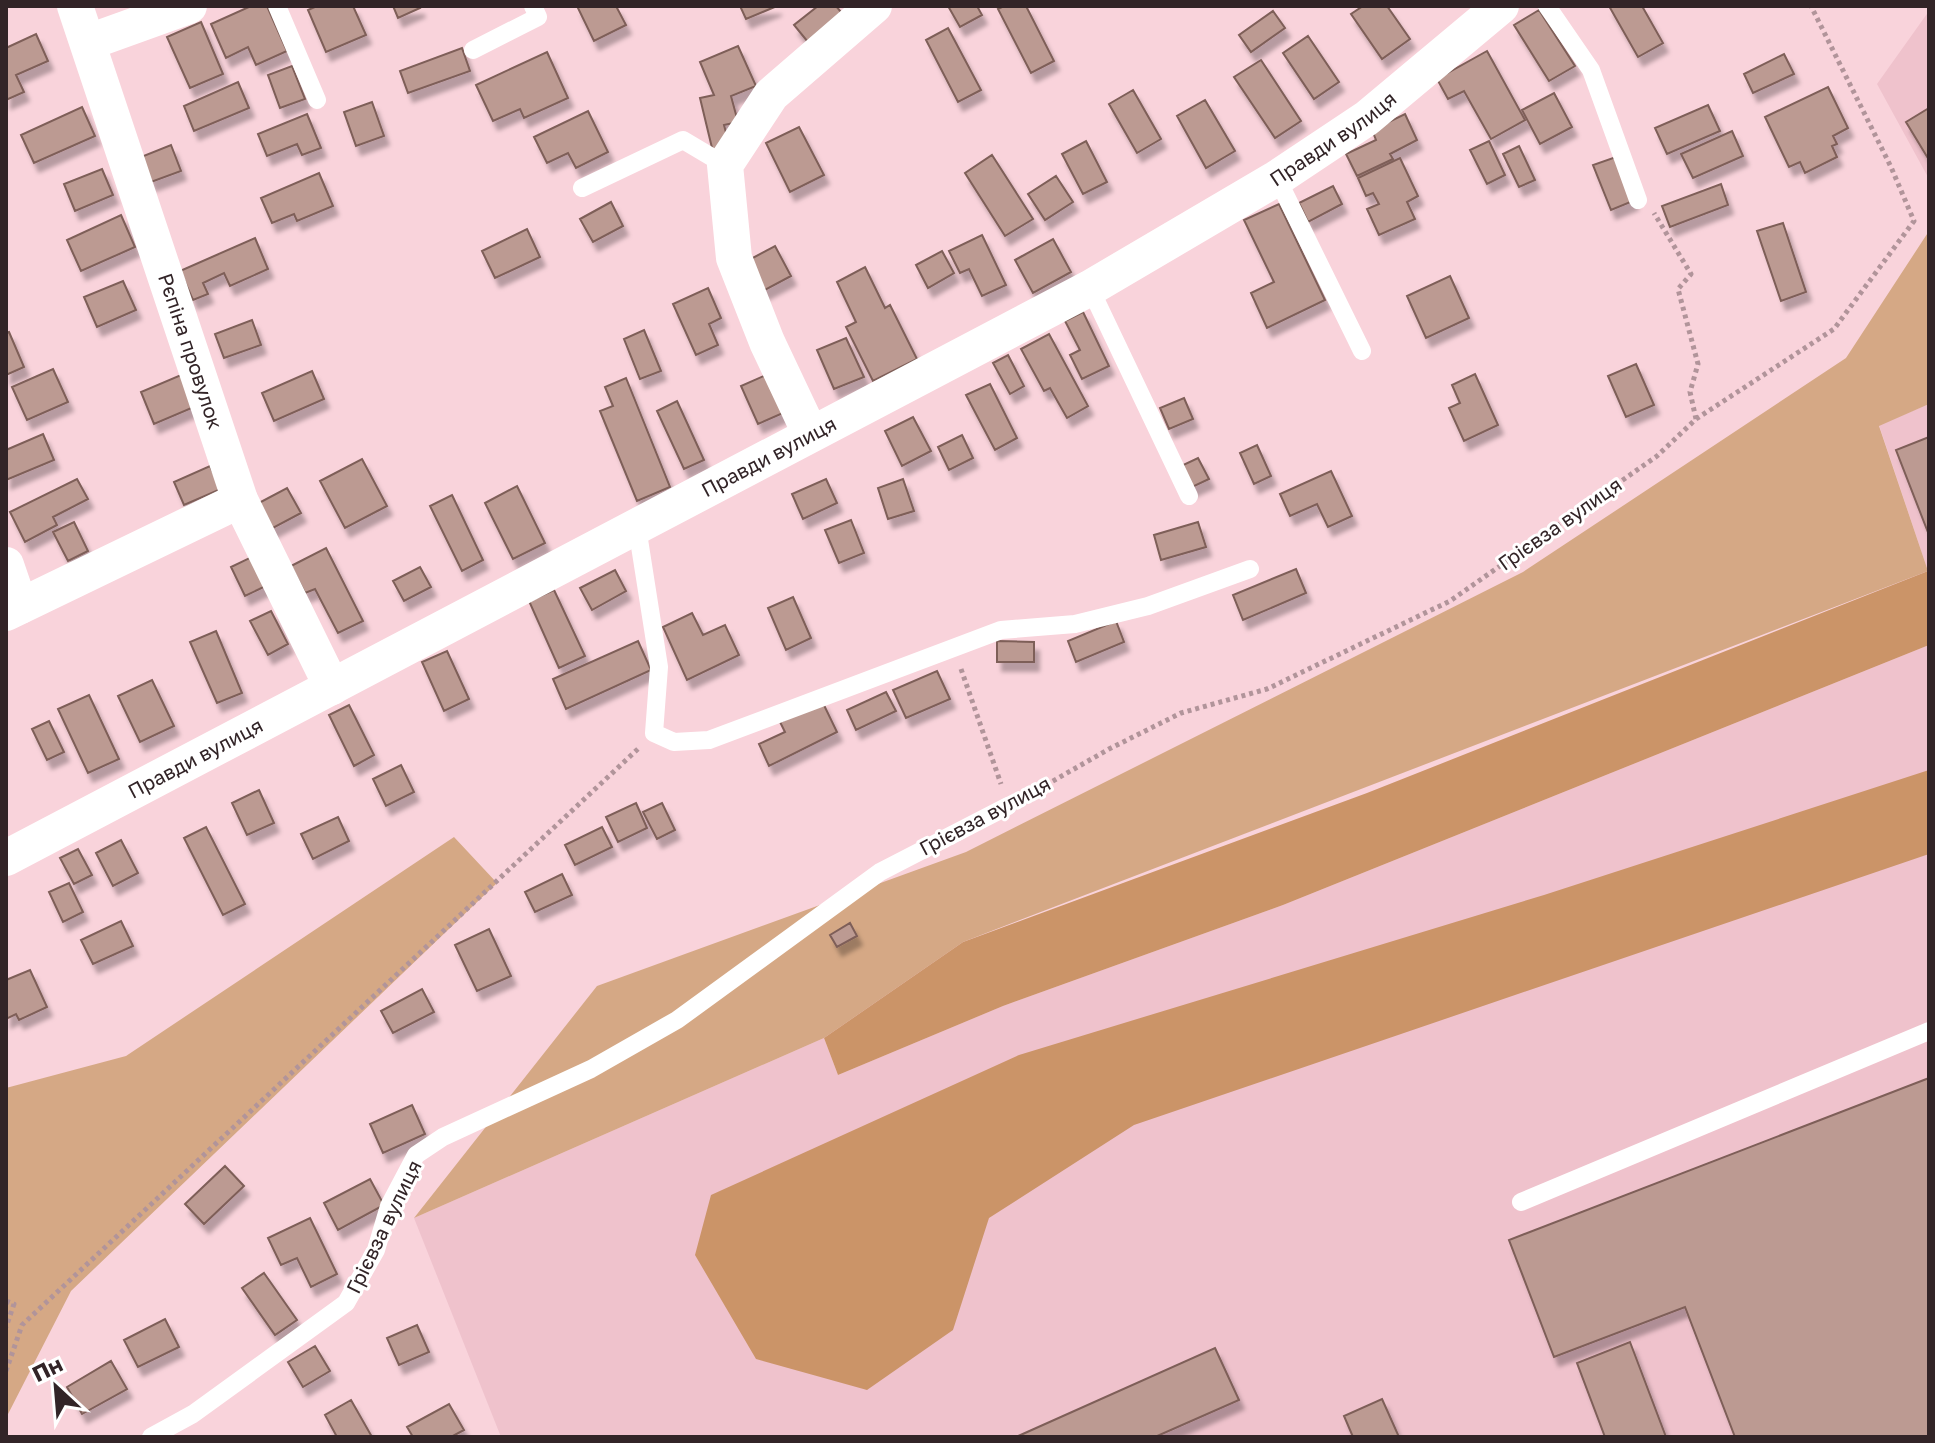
<svg xmlns="http://www.w3.org/2000/svg" width="1935" height="1443" font-family="'Golos Text',sans-serif">
<style>
.built{fill:#efc2cc}
.green{fill:#d5a885}
.forest{fill:#cb9468}
.building{fill:#bc9a92;stroke:#7e5e58;stroke-width:2;filter:url(#shadow)}
.lines{fill:none;stroke-linecap:round;stroke-linejoin:round}
.path{stroke:#b1949a;stroke-width:5;stroke-dasharray:4 4;stroke-linecap:butt}
.service{stroke:#fff;stroke-width:18}
.minor{stroke:#fff;stroke-width:36}
.labels{text-anchor:middle;stroke-width:6;stroke-linejoin:round;paint-order:stroke}
.street-label{font-size:20px;fill:#322427;stroke:#fff}
</style>
<defs>
<filter id="shadow"><feDropShadow dx="5" dy="9" stdDeviation="2" flood-color="#0004"/></filter>
</defs>
<rect width="100%" height="100%" fill="#f9d3db"/>
<!-- built -->
<path class="built" d="M1929,11V179L1877,84Z
M1929,404V574L1879,425Z
M1929,645V1437H501L414,1218L824,1038L838,1075L1003,1006L1283,905Z"/>
<!-- green -->
<path class="green" d="M1929,231V404L1879,426L1928,571L963,942L824,1038L414,1218L597,986L966,852L1523,572L1846,358Z
M454,837L497,883L71,1291L6,1418V1088L126,1056Z"/>
<!-- forest -->
<path class="forest" d="M1928,571L1929,645L1283,905L1003,1006L838,1075L824,1038L963,942L1367,793Z
M1929,770V854L1134,1125L989,1218L953,1330L867,1390L756,1359L695,1255L711,1195L1019,1055L1544,895Z"/>
<!-- building -->
<path class="building" d="M251,6H267L287,51L256,65L248,47L226,58L211,24Z
M317,6H353L366,35L326,52L308,10Z
M393,6H419L420,8L398,18Z
M577,6H616L626,25L594,41Z
M740,6H777L746,19Z
M818,6H836L847,19L812,47L794,25Z
M948,6H977L982,15L960,27Z
M1004,6H1026L1054,61L1031,73L998,9Z
M1363,6H1387L1410,39L1382,59L1351,14Z
M1609,6H1642L1663,43L1638,57Z
M1539,10L1575,66L1549,81L1514,25Z
M1273,11L1285,28L1251,52L1239,35Z
M201,22L223,74L190,88L167,37Z
M948,28L981,90L958,102L926,40Z
M36,34L48,61L16,75L24,92L6,100V48Z
M1308,36L1339,82L1314,99L1283,53Z
M738,46L756,86L731,96L738,122L724,125L730,148L713,152L700,98L714,95L700,62Z
M462,48L470,71L408,93L400,71Z
M1487,51L1525,120L1491,139L1464,91L1448,99L1437,79Z
M547,52L568,98L524,118L520,109L493,121L476,85Z
M1784,54L1794,74L1753,93L1744,74Z
M1261,60L1301,121L1275,138L1234,77Z
M292,66L305,99L280,108L268,75Z
M238,82L249,108L194,131L184,106Z
M1828,87L1848,128L1833,136L1837,144L1832,146L1837,157L1805,173L1800,162L1789,167L1765,117Z
M1133,90L1161,139L1137,153L1109,104Z
M1554,93L1572,127L1540,144L1522,110Z
M1205,100L1235,151L1206,168L1177,116Z
M372,102L384,136L356,146L344,112Z
M1708,105L1720,131L1667,154L1655,128Z
M82,107L95,136L34,163L21,135Z
M1929,108V160L1906,122Z
M588,111L608,152L576,168L568,153L547,163L534,137Z
M307,114L321,148L302,155L297,144L267,156L258,134Z
M1405,114L1417,140L1390,154L1393,159L1357,176L1346,154L1376,140L1372,130Z
M799,127L824,175L790,192L766,143Z
M1732,131L1743,156L1693,178L1681,154Z
M1086,141L1107,182L1083,194L1062,154Z
M1489,141L1505,175L1487,184L1470,150Z
M171,145L181,171L151,182L141,157Z
M1519,146L1535,180L1519,187L1503,154Z
M992,155L1033,219L1005,236L965,173Z
M1616,157L1633,201L1611,210L1593,165Z
M1400,158L1418,196L1407,202L1415,219L1379,235L1367,209L1379,204L1373,193L1366,196L1358,178Z
M102,169L113,195L75,211L64,184Z
M319,173L333,206L297,221L294,214L272,223L261,198Z
M1056,176L1073,202L1045,220L1028,194Z
M1721,184L1728,205L1670,227L1662,206Z
M1333,186L1342,204L1308,222L1299,203Z
M611,202L623,226L593,242L580,219Z
M1279,204L1325,300L1267,328L1251,293L1274,282L1244,220Z
M121,215L135,247L81,271L67,240Z
M1783,223L1806,292L1781,301L1757,231Z
M527,229L540,257L495,278L482,251Z
M982,235L1006,285L982,296L969,269L960,273L949,251Z
M255,238L268,269L230,286L224,273L203,283L208,294L193,300L180,271Z
M1053,239L1071,272L1033,293L1015,260Z
M775,246L791,276L763,291L747,261Z
M942,251L954,273L928,288L916,265Z
M865,267L885,308L890,305L917,359L873,381L846,327L856,322L837,282Z
M1450,276L1469,318L1426,338L1407,296Z
M123,281L136,310L97,327L84,297Z
M708,288L721,318L709,324L718,345L696,355L673,304Z
M1083,312L1109,366L1082,379L1070,355L1080,350L1065,321Z
M252,320L261,345L224,358L215,334Z
M644,330L661,371L640,379L624,339Z
M9,332L24,367L6,375V333Z
M1049,334L1088,406L1067,418L1050,388L1044,391L1021,349Z
M846,338L864,377L834,389L817,350Z
M1008,355L1024,386L1010,394L993,363Z
M1636,364L1654,405L1626,417L1608,376Z
M53,369L68,402L27,420L12,387Z
M312,371L324,399L274,421L262,393Z
M1475,374L1498,425L1464,441L1449,408L1460,403L1452,385Z
M181,375L194,407L154,424L141,392Z
M766,375L783,413L758,424L741,386Z
M626,378L670,487L637,501L600,411L613,406L605,387Z
M990,384L1017,438L995,450L966,395Z
M1184,398L1193,419L1169,429L1160,408Z
M677,401L704,460L684,469L657,411Z
M913,417L931,451L902,466L885,431Z
M43,434L54,460L6,480V450Z
M962,435L973,458L949,470L938,447Z
M1929,437V535L1896,450Z
M1257,445L1271,476L1254,484L1240,453Z
M1198,458L1209,479L1190,488L1179,467Z
M362,459L387,506L345,528L320,481Z
M210,466L221,489L184,505L174,482Z
M1331,471L1352,516L1328,527L1317,504L1290,516L1280,494Z
M77,479L88,499L53,517L57,525L25,542L10,512Z
M826,479L837,503L803,519L792,494Z
M903,479L914,511L888,519L878,488Z
M517,486L545,543L513,559L485,503Z
M287,488L301,513L271,529L257,504Z
M452,495L483,560L462,571L430,506Z
M851,520L864,553L839,563L825,530Z
M74,522L88,551L68,561L53,532Z
M1198,522L1206,547L1161,560L1154,535Z
M326,548L363,621L338,633L315,589L305,593L291,566Z
M258,554L272,583L245,596L231,567Z
M420,567L431,587L404,601L393,581Z
M1296,569L1306,593L1243,620L1233,595Z
M615,570L626,591L592,610L580,588Z
M554,590L585,656L559,668L529,601Z
M793,597L811,638L786,650L768,608Z
M271,611L288,644L268,655L250,621Z
M692,613L703,635L725,625L739,655L687,680L663,627Z
M1116,621L1124,642L1076,662L1068,641Z
M216,631L242,693L217,703L190,642Z
M638,641L651,670L566,709L553,679Z
M997,641L1034,642V662H997Z
M447,651L469,699L444,711L422,662Z
M937,671L950,699L906,718L893,690Z
M152,680L174,726L140,742L118,696Z
M886,692L896,711L856,730L847,710Z
M89,695L119,759L88,773L58,709Z
M822,701L837,732L769,766L759,744L785,732L780,722Z
M349,705L374,755L354,766L329,715Z
M49,721L64,752L47,760L32,729Z
M401,765L414,792L386,806L373,779Z
M259,790L274,823L247,835L232,803Z
M636,803L647,828L618,842L606,817Z
M662,803L675,830L657,839L643,812Z
M338,817L349,841L313,859L301,834Z
M206,827L245,904L223,915L184,838Z
M602,827L612,847L575,865L565,845Z
M121,840L138,873L113,886L96,853Z
M78,849L92,875L74,884L60,858Z
M562,874L572,895L535,912L525,892Z
M69,883L83,912L63,922L49,892Z
M121,921L133,946L93,964L81,940Z
M850,923L857,936L837,947L830,935Z
M489,929L511,976L477,991L455,945Z
M30,970L47,1007L19,1020L16,1014L6,1019V980Z
M422,989L434,1012L393,1033L381,1011Z
M1929,1078V1437H1735L1685,1307L1554,1357L1509,1240Z
M412,1105L425,1134L383,1153L370,1124Z
M225,1166L244,1186L204,1224L185,1204Z
M370,1179L384,1205L338,1230L324,1203Z
M310,1218L337,1274L311,1287L297,1258L281,1265L268,1238Z
M264,1273L297,1320L275,1335L242,1288Z
M165,1319L179,1347L138,1367L124,1340Z
M417,1325L429,1352L399,1365L387,1338Z
M1630,1342L1666,1437H1605L1577,1363Z
M315,1346L330,1371L303,1387L288,1362Z
M1215,1348L1239,1400L1155,1437H1016Z
M111,1361L127,1389L82,1414L67,1387Z
M1382,1399L1399,1437H1353L1344,1416Z
M351,1400L372,1437H337L325,1415Z
M449,1404L464,1430L451,1437H413L407,1427Z"/>
<g class="lines">
<!-- path -->
<path class="path" d="M1696,419L1834,329L1914,221L1891,167L1811,6
M961,669L1001,784
M1025,797L1109,749L1181,713L1267,689L1450,601L1657,456L1696,419L1690,392L1698,364L1678,289L1691,274L1654,213
M6,1301L14,1304L6,1327
M6,1371L22,1325L640,747"/>
<!-- service -->
<path class="service" d="M277,6L317,100
M1547,6L1591,70L1638,200
M473,50L538,17L533,6
M1277,178L1362,351
M582,188L683,140L725,165
M1090,288L1189,496
M637,527L659,667L654,733L674,742L709,740L1001,630L1075,624L1148,606L1250,569
M1521,1202L1929,1031
M151,1437L193,1414L346,1303L376,1250L389,1206L416,1155L443,1137L591,1069L677,1020L880,872L1008,806"/>
<!-- minor -->
<g class="minor">
<path id="s1" d="M75,6L240,500L332,687"/>
<path d="M89,42L189,6"/>
<path d="M810,433L767,342L734,258L725,165L771,95L874,6"/>
<path d="M6,565L20,606"/>
<path d="M6,613L240,500"/>
<path id="s2" d="M6,858L1090,288L1277,178L1367,118L1501,6"/>
</g>
</g>
<g class="labels">
<!-- street labels -->
<g class="street-label">
<text dy="7" stroke="none"><textPath href="#s2" startOffset="1510">Правди вулиця</textPath></text>
<text dy="7" stroke="none"><textPath href="#s1" startOffset="364">Рєпіна провулок</textPath></text>
<text dy="7" stroke="none"><textPath href="#s2" startOffset="862">Правди вулиця</textPath></text>
<text transform="translate(1560 524) rotate(-35)" y="7">Грієвза вулиця</text>
<text dy="7" stroke="none"><textPath href="#s2" startOffset="214">Правди вулиця</textPath></text>
<text transform="translate(985 816) rotate(-28)" y="7">Грієвза вулиця</text>
<text transform="translate(384 1227) rotate(-64)" y="7">Грієвза вулиця</text>
</g>
</g>
<!-- border -->
<rect width="1935" height="1443" fill="none" stroke="#322427" stroke-width="16"/>
<!-- north arrow -->
<g transform="translate(56 1387) rotate(334)" stroke="#ffffff" stroke-width="6" paint-order="stroke">
<path d="M0-6L14 30L0 20L-14 30Z" fill="#322427"/>
<text y="-12" font-size="22" font-weight="bold" text-anchor="middle" fill="#322427">Пн</text>
</g>
</svg>
